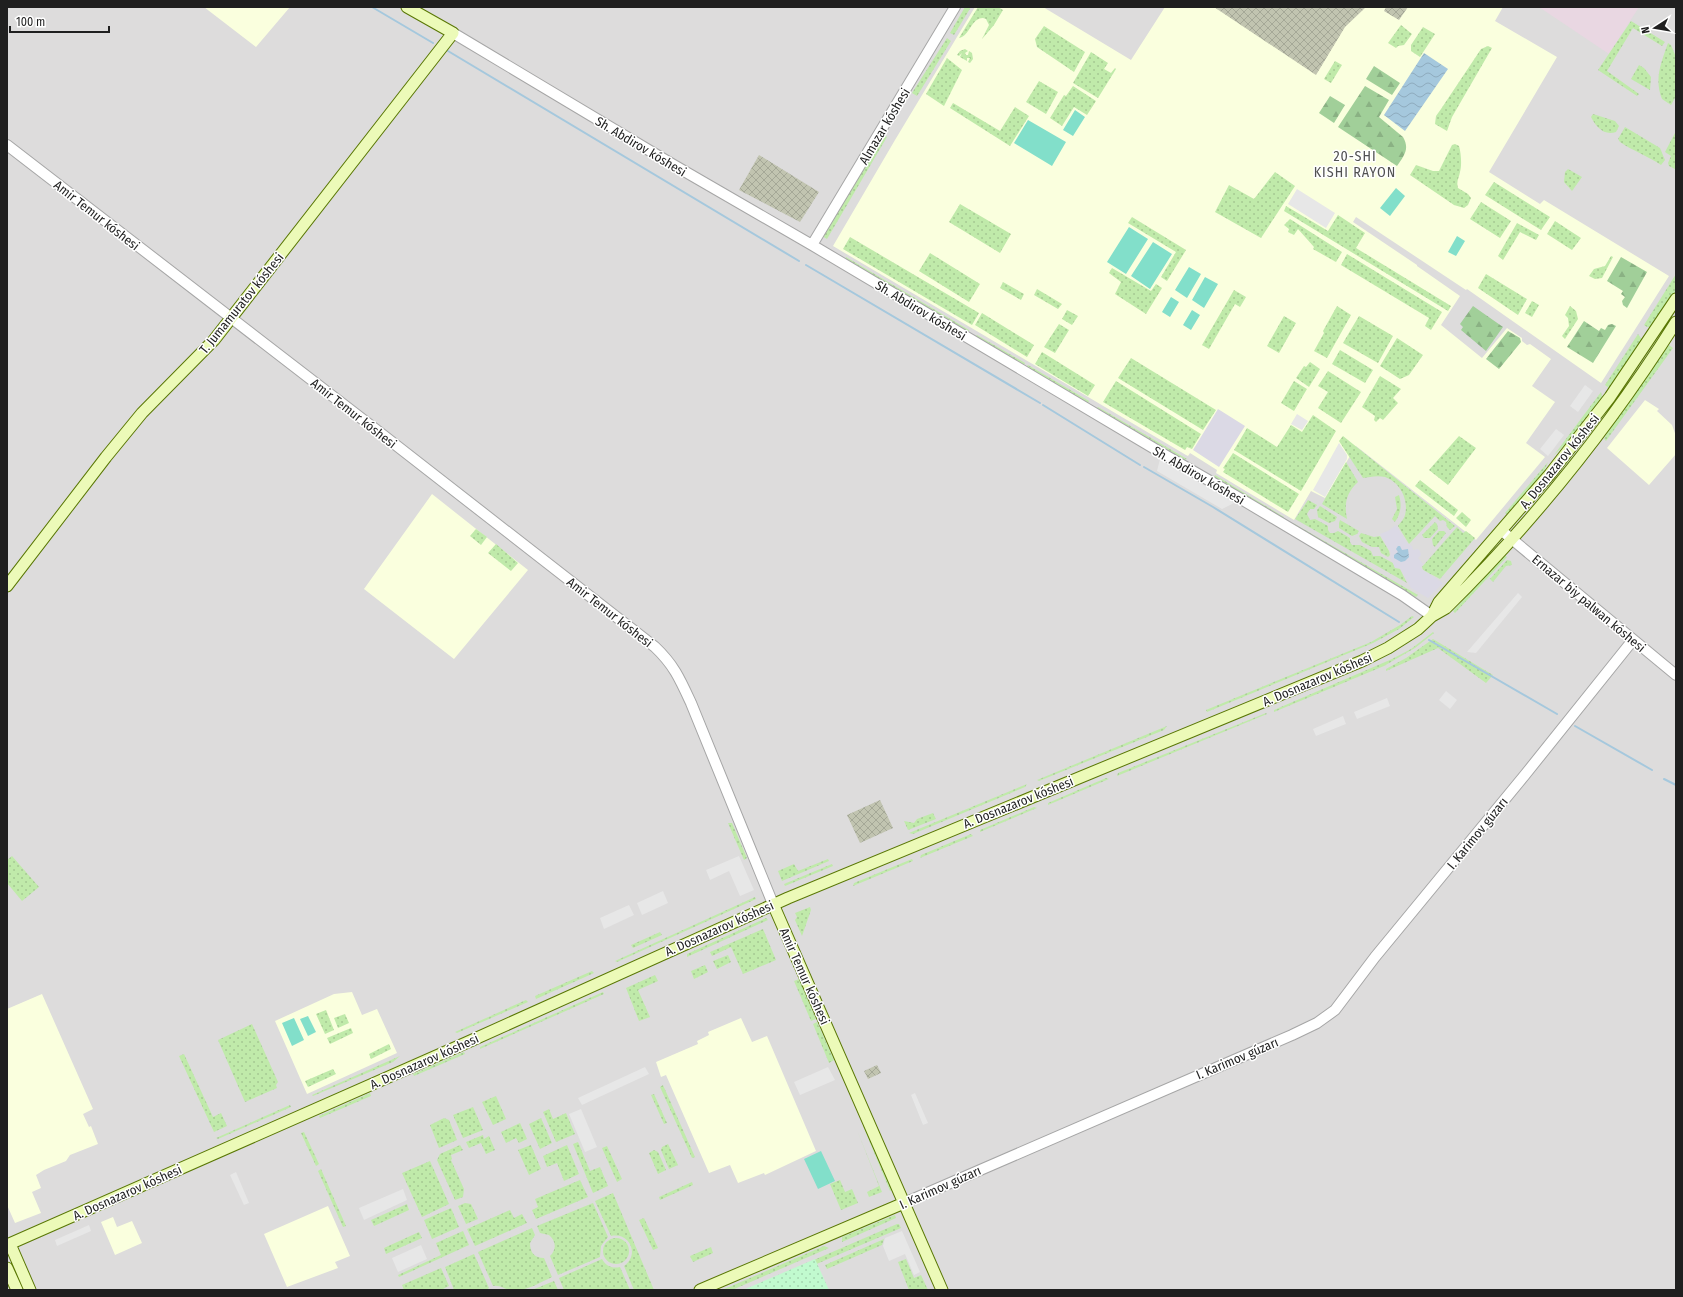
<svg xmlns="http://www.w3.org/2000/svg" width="1683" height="1297" font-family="'Fira Sans Condensed',sans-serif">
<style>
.residential{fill:#dddcdc}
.industrial{fill:#e9d7e2}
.education{fill:#faffde}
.construction{fill:url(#construction-cross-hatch)}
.grass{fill:url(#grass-dots)}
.forest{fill:url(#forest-firs)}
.park{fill:url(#park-dots)}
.pitch{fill:#82dfca}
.parking{fill:#e7e7e7}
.plaza{fill:#dbd9e5}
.water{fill:url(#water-waves)}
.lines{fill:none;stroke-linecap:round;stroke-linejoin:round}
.stream{stroke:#a5c8dd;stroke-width:2}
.tertiary-casing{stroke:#a6a6a6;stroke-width:12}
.secondary-casing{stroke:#597704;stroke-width:13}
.tertiary{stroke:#fff;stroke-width:10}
.secondary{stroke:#ecfab8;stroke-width:11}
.labels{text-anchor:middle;stroke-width:3;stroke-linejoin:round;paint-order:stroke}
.street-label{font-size:13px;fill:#1f1f1f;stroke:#fff}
.neighbourhood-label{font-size:14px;letter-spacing:1px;fill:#525252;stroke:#fff}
</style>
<defs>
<pattern id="construction-cross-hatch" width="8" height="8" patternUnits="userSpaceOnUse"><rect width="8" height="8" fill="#c1c4b0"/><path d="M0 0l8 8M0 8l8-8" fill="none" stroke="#a5a897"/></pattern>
<pattern id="grass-dots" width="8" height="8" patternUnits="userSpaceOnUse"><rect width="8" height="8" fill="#c0eaaa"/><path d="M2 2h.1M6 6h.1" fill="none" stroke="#a5c892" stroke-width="1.8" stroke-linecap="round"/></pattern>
<pattern id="forest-firs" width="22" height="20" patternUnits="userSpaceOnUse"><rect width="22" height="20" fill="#a1cf99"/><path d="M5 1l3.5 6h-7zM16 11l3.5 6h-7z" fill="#8ab183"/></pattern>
<pattern id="park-dots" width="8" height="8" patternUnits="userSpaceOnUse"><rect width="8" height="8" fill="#c1facf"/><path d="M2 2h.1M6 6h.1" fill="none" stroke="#a5d6b1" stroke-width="1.8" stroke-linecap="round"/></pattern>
<pattern id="water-waves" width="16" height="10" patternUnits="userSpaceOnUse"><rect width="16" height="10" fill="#a5c8dd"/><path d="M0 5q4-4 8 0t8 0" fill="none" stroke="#8eabbd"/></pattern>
</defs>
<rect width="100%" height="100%" fill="#f0eee5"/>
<!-- residential -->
<path class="residential" d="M7,7H1676V1290H7Z"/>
<!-- industrial -->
<path class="industrial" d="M1539,7H1639L1609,54Z"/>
<!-- education -->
<path class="education" d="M204,7H290L256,47Z
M975,7H1043L1131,60L1165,7H1503L1495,21L1557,57L1489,172L1540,204L1544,200L1669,276L1601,383L1467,289L1466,290L1356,217L1353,222L1417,265V266L1460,296L1441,325L1482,358L1507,328L1522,338V341L1527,345L1530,344L1551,359L1532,386L1555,402L1526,443L1545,457L1476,540L1356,446L1325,498L1311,491L1294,520L1216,473L1217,470L1190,453L1188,456L1186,455L833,246L895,140Z
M1645,400L1659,409L1657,411L1672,425L1676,436V454L1649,485L1607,448Z
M432,494L528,570L454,659L364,589Z
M352,992L362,1015L377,1009L397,1053L307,1094L275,1021L334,994Z
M42,994L93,1109L83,1114L89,1127L91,1126L98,1144L70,1155L66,1161L44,1170L36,1175L41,1188L32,1192L41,1213L15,1223L7,1205V1009Z
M741,1018L752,1042L767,1036L816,1151L765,1175L764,1173L738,1183L730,1165L709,1173L666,1075L661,1077L656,1062L698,1044L697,1041L709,1035L708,1032Z
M328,1206L350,1256L335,1262L338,1268L287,1287L264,1234Z
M113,1217L117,1227L132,1221L142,1243L115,1255L101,1222Z"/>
<!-- construction -->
<path class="construction" d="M1214,7H1366L1345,27L1316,75Z
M1386,7H1408L1399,20L1384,11Z
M759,155L819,192L800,222L739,190Z
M880,800L893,828L860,843L847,815Z
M877,1065L881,1073L868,1079L864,1071Z"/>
<!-- grass -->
<path class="grass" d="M965,7H971L954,35L950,33Z
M978,7H998L1003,10L994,25L982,39L989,25L986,19L983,18C971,18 970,36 959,38Z
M1631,21L1665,42L1662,46L1633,28L1607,71L1639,94L1637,96L1598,70Z
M1401,25L1412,34L1404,45L1398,46L1396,48L1388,43Z
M1044,26L1085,52L1074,72L1037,47L1035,39Z
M1423,27L1435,34L1420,57L1411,51V45Z
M947,38L951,41L917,96L912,93Z
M1668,43L1671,45L1676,57V96L1671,105L1662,99C1654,79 1661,63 1668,43Z
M1488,46L1492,48L1452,117L1447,131L1435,124L1436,116L1441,109L1481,49Z
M965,49L968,51L965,53L966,55H968L969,51L972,53L973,59L970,63L968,62L970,58H967V61L960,57L962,53L959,56L957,55L960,51Z
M1091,52L1108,63L1104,69L1111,73L1115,68L1116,69L1098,98L1073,83Z
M947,58L962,70L944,106L926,94Z
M1335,61L1342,65L1331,83L1324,79Z
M1639,65L1644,68L1651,77L1650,90L1631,79Z
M1039,81L1058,92L1046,114L1026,102Z
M1073,86L1096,101L1087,115L1074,107L1062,126L1050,118L1064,95L1066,96Z
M953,103L1000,131L1015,107L1029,116L1010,146L950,108Z
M1593,114L1615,121L1619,126L1616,132C1604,136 1596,127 1591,117Z
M1625,127L1660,148L1665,160L1661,165C1648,156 1633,151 1620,142L1618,139Z
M1676,131V169H1675L1669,166L1668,163L1671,156L1665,152Z
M883,134L887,137L827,239L822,236Z
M1455,144L1459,146C1461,153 1462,165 1460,172C1459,178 1456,181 1458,188L1468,194L1471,198L1468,205L1464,208L1454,205L1410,175L1416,165L1433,171H1439L1452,145Z
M1568,169L1582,177L1572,191L1564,182L1565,172Z
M1275,172L1295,186L1261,238L1215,212L1229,185L1254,199Z
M1494,182L1550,217L1541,230L1485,195Z
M1481,202L1511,221L1500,238L1470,219Z
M960,204L1011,234L1000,253L949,222Z
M1286,206L1328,231L1338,215L1365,233L1356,248L1451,306L1448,311L1284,211Z
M1132,217L1186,250L1167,281L1161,277L1176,252L1128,223Z
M1290,219L1342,252L1336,262L1313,249L1314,247L1298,229L1294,235L1288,232L1289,229L1284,225Z
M1555,221L1581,238L1572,250L1547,234Z
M1517,223L1539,235L1536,240L1520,232L1503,260L1498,256Z
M850,237L979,313L972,325L843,249Z
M930,253L980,284L969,302L919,271Z
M1347,254L1442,312L1431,330L1425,326L1429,318L1341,265Z
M1611,256L1613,257L1602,278L1595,279L1589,276L1594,269L1605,266Z
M846,257L969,330V332L845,259Z
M1112,268L1151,291L1156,284L1162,288L1146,314L1115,294L1121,282L1109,273Z
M1486,274L1527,299L1518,315L1478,288Z
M1676,274V290L1653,327H1647L1644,325Z
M1003,282L1024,294L1021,300L1000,288Z
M1037,289L1062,304L1058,309L1034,295Z
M1234,290L1246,297L1240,307L1235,304L1209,349L1202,345Z
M1532,301L1539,305L1532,317L1525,313Z
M1337,306L1351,315L1327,358L1314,351L1324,333L1323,331Z
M1570,306L1576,311L1578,319L1565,339L1562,336L1569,326L1568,318L1565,315Z
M1067,310L1078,316L1072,325L1062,319Z
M982,313L1034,345L1027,357L975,325Z
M1284,316L1296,323L1279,353L1267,346Z
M1359,316L1393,336L1378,363L1343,343Z
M1059,324L1069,330L1055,353L1044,347Z
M1638,334L1644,342L1610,389L1605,385Z
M977,335L1025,363L1024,365L976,336Z
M1397,338L1423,355L1409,375L1400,379L1380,366Z
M1669,345L1673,348L1606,441L1604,439L1610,427Z
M1340,350L1373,370L1365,383L1332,364Z
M1042,352L1095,385L1088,396L1035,364Z
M1131,358L1216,410L1203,430L1118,378Z
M1310,362L1320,369L1309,387L1296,378L1304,366L1306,367Z
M1028,365L1089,401L1088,403L1026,367Z
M1328,371L1361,392L1341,423L1318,408L1328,392L1318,386Z
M1380,376L1401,389L1393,398L1398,403L1383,420L1380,418L1376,422L1374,420L1375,416L1362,407Z
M1116,381L1201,434L1192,449L1187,447L1185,450L1103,402Z
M1294,381L1307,389L1294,411L1281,403Z
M1601,392L1602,397L1568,442L1554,455Z
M1098,407L1187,459L1185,460L1097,408Z
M1313,415L1336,431L1301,491L1234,450L1247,428L1277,447L1291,425L1302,432Z
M1343,436L1455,526L1450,530L1447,527L1446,522L1443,520L1440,521L1435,516L1409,544L1398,526C1400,523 1404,519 1405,515C1409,500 1400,482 1385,477C1377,475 1370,477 1363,478L1339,441Z
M1459,436L1476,448L1448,485L1429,470Z
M1233,453L1299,494L1288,512L1223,472L1225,469L1223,468Z
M1346,462L1358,482C1346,493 1344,504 1347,519L1322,504Z
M1548,462L1543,473L1507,514L1505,513Z
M1215,475L1284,517L1283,519L1214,477Z
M1420,480L1458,510L1454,516L1415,486Z
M1399,495C1402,505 1401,513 1395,522L1392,519L1397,509L1395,497Z
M1308,500L1317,505L1314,509H1310L1307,514L1310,520L1315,519L1328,526V530L1330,533H1334L1338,531L1350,538V542L1352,545H1360L1371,551L1373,556H1380L1393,563L1395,568L1400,569L1407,583L1295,519Z
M1320,506L1337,517L1335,521L1329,523L1318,517L1317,510Z
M1462,512L1471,520L1466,527L1456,518Z
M1340,520L1359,531L1357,534L1352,536L1339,528V523Z
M1435,522L1437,524L1438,529L1430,538H1424L1422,535Z
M1293,523L1418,595L1416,597L1292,525Z
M1457,527L1463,533L1466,531L1475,538L1440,579L1423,570L1422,567Z
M476,529L487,537L481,545L470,536Z
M1439,531H1444L1446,533L1435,547L1433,545L1432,539Z
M1361,533L1374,537L1380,536L1389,551L1390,555L1388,557L1381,553L1379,547H1372L1362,542L1359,536Z
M496,544L518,563L511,571L488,553Z
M1504,555L1507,557L1455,613L1453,611Z
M1507,560L1511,561L1512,565L1506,566L1493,582L1490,579Z
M1412,616L1414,617L1399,629L1373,643L1207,712L1206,710L1371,642L1400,625Z
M1433,632L1434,633L1415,648L1384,666L1274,712V710L1392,659L1411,649Z
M1433,639L1493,675L1486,683L1438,648L1386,671V669L1406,658Z
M1266,713L1267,714L1117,776L1118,773Z
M1167,726L1164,730L1039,781L1037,780Z
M1106,778L1109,779L1048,805V803Z
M1027,784L1025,787L913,834L909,833Z
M1034,807L1037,808L980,832V830Z
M933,813L936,819L908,830L904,821L914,823L917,819Z
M728,823H732L747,858L744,860Z
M971,834L973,836L920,858L921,855Z
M12,856L39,887L22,901L7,883V860Z
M828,859L829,861L782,881L778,871L794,864L798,871Z
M912,859L913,861L853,886L854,883Z
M832,864L833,866L785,886L784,884Z
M755,897L756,899L617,962L615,961Z
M810,907L811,910L802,936L795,920L797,917L795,913Z
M766,918L768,920L687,957V954Z
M763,929L776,960L743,974L731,947L712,956L710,952Z
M660,932L662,935L633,948L631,945Z
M728,955L731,962L717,969L713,961Z
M705,965L708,972L694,979L691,971Z
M592,971L594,973L536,999L535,996Z
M655,975L658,981L638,990L650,1017L639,1021L626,988Z
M799,979L816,1019L811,1021L794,981Z
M603,992L604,994L480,1049V1047Z
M526,1000L528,1002L457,1033L455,1032Z
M326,1010L334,1030L325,1034L316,1014Z
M345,1014L349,1023L338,1028L334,1018Z
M817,1022L834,1060L829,1063L813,1024Z
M252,1024L278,1082L276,1085L277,1088L245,1102L218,1040Z
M351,1028L353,1033L330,1044L327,1038Z
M389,1044L391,1049L371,1059L369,1054Z
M464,1052L465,1054L414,1076L413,1074Z
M184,1054L213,1117L221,1113L227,1126L214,1132L179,1056Z
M400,1056L393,1062L313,1096L312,1095Z
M333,1069L336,1074L308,1087L305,1081Z
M663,1085L695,1157L692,1158L660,1087Z
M370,1093L371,1096L320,1118L319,1116Z
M654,1094L667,1123L664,1124L651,1095Z
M496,1096L506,1119L493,1125L482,1102Z
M290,1105L291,1107L218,1139L216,1138Z
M473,1107L483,1130L463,1138L453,1115Z
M549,1109L553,1119L566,1113L575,1134L556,1142L543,1112Z
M444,1118L449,1120L457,1140L439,1148L430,1125Z
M541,1118L552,1143L540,1149L529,1124Z
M520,1123L527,1139L519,1143L516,1138L506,1143L501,1132Z
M863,1126H865L892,1190L890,1191Z
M857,1130L882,1192L869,1197L867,1192L879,1186Z
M304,1132L319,1164L316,1166L301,1133Z
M483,1135L484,1139L489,1136L495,1150L486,1154L481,1143L469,1148L466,1142Z
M578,1142L590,1171L600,1167L608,1186L593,1193L573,1144Z
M668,1144L678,1165L669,1169L661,1150L662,1147Z
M460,1145L463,1150L451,1155L452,1159L451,1160L464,1189L463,1197L455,1200L437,1160L440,1154Z
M531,1145L541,1169L529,1175L518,1150Z
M567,1145L579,1174L564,1181L557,1163L547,1167L543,1156Z
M607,1146L622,1179L617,1182L602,1148Z
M654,1150L658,1152L666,1170L658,1174L649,1153Z
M430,1161L449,1204L422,1217L402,1173Z
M321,1169L346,1226L343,1227L318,1171Z
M580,1180L588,1197L536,1219L532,1210L538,1207L535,1199Z
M840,1180L845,1192L852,1189L858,1203L841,1210L830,1184Z
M692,1182L693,1185L660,1200L659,1197Z
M613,1193L654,1290H634L624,1266C640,1255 630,1232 611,1236L595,1201Z
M465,1203L471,1204L478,1219L466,1224L458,1206Z
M593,1203L608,1237L601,1246L600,1257L558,1275L550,1256C557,1249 556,1241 549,1235L540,1233L537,1226Z
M407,1204L409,1210L374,1226L371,1220Z
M451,1208L459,1227L432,1239L424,1220Z
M510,1210L514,1218L522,1214L527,1223L475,1246L467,1229Z
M895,1215L896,1218L842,1242V1237Z
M644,1218L658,1248L653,1250L639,1220Z
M897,1224H899L901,1228L758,1289L756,1285Z
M532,1228L535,1235L530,1243C530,1253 535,1258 544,1258L552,1277C539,1283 526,1292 510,1290C504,1289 500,1285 493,1286L478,1252Z
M463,1231L469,1245L399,1277L398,1275L441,1255L436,1243Z
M419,1232L422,1238L386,1254L384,1248Z
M603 1251a13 13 0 1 1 26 0a13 13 0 1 1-26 0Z
M884,1239L882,1245L827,1269L825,1265Z
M824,1246L829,1248L732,1290H722Z
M711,1247L713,1253L693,1262L690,1256Z
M474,1254L489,1288L486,1290H454L445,1267Z
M602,1259C606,1266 612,1269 620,1267L630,1290H564L559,1278Z
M906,1259L914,1278L921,1275L928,1290H909L898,1262Z
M441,1268L449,1286L441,1290H404L402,1285Z
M554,1281L558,1290H532Z"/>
<!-- forest -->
<path class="forest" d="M1374,66L1400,83L1392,95L1366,79Z
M1365,86L1389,100L1379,117L1403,137C1410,149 1404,156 1397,166L1338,127Z
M1330,96L1345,105L1334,123L1319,113Z
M1621,257L1647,272L1627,308L1623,305L1622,301L1625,297L1621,294L1623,291L1607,281Z
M1473,306L1503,327L1486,351L1461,330L1463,327L1460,324Z
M1584,321L1599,331L1601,328L1605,330L1608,325L1612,324L1616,326L1593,363L1567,347Z
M1508,331L1520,338L1521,342L1499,369L1486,359Z"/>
<!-- park -->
<path class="park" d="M815,1259L829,1290H743Z"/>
<!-- pitch -->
<path class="pitch" d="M1075,110L1085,117L1073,136L1063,130Z
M1028,120L1066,142L1052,166L1014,143Z
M1396,188L1405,196L1390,216L1380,208Z
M1129,227L1148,239L1126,274L1107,262Z
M1457,236L1465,241L1456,256L1448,252Z
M1153,242L1172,254L1150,289L1131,276Z
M1189,267L1201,274L1187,298L1175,290Z
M1205,277L1218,284L1204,308L1192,300Z
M1171,297L1179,302L1170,317L1162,312Z
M1192,310L1200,315L1191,330L1183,325Z
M308,1016L316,1032L308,1036L300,1019Z
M294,1018L304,1040L292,1046L282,1023Z
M821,1151L835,1181L818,1189L804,1159Z"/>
<!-- parking -->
<path class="parking" d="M1297,189L1335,213L1326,228L1288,204Z
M1585,385L1593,391L1578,412L1570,406Z
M1297,414L1308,421L1302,430L1291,424Z
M1556,429L1564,435L1548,456L1540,449Z
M1339,443L1347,455V459L1325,497L1313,490Z
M1160,459L1234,503L1222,509L1157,471Z
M1518,593L1522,597L1476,653L1467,652Z
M1446,691L1457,700L1450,709L1439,700Z
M1387,698L1390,706L1357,719L1354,712Z
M1343,716L1346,724L1316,736L1313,729Z
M739,856L754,890L740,896L729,871L710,880L706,870Z
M663,891L668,903L642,915L637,903Z
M629,905L634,915L604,929L600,918Z
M645,1067L649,1074L582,1105L578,1098Z
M828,1067L835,1080L800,1095L794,1082Z
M915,1093L928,1123L923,1125L911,1095Z
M581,1109L597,1147L585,1152L569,1114Z
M236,1172L249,1203L244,1205L230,1175Z
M403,1189L407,1200L364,1220L359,1208Z
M89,1225L91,1231L57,1246L55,1240Z
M902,1231L920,1272L914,1275L905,1254L889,1261L883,1246L885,1238Z
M421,1245L427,1259L398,1272L392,1258Z"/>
<!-- plaza -->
<path class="plaza" d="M1218,409L1245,426L1219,467L1193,450Z
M1396,525L1407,543L1412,546L1413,550L1418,549L1420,551L1421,555L1418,558L1423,564L1420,568L1443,583L1428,598L1411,588L1400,568H1395L1390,556L1391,553L1380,534L1388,531Z"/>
<!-- water -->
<path class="water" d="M1424,53L1448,69L1405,131L1384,115Z
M1398,546H1400L1402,550L1408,549L1409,557L1405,561L1401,562L1394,558V555L1398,552L1396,549Z"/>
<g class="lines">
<!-- stream -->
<path class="stream" d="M372,7L433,43
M448,51L799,261
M806,265L1040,403
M1043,405L1140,465
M1144,467L1213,507L1399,622
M1429,640L1557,714
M1575,726L1652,770
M1664,779L1676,785"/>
<!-- tertiary casing -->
<g class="tertiary-casing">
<path id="tertiary" d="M453,33L672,164L812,245L1165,455L1236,496L1402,595L1432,616
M7,145L383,435L655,647C674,665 680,679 691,703L773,904
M812,245L955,7
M1502,531L1676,675
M904,1203L1292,1035L1317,1023L1335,1010L1375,957L1524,776L1633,640"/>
</g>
<!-- secondary casing -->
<g class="secondary-casing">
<path id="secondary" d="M7,586L106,457L142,413L214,340L453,33L407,7
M1432,616L1439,602L1550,474L1610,397L1676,299
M773,904L942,1290
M10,1244L30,1290
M7,1245L468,1042L788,898L1362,661L1388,648L1418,629L1432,616L1446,608C1532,523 1611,425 1676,322
M7,1268L17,1290
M700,1290L904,1203"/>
</g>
<!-- tertiary -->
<use href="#tertiary" class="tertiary"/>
<!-- secondary -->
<use href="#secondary" class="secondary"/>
</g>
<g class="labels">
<!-- street labels -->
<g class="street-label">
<text transform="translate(884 126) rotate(-59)" y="5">Almazar kóshesi</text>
<text transform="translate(641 146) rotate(31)" y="5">Sh. Abdirov kóshesi</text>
<text transform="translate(97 215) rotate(38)" y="5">Amir Temur kóshesi</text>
<text transform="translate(241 303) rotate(-51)" y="5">T. Jumamuratov kóshesi</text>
<text transform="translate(921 310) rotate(31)" y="5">Sh. Abdirov kóshesi</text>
<text transform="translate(354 413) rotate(38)" y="5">Amir Temur kóshesi</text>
<text transform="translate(1559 461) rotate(-51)" y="5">A. Dosnazarov kóshesi</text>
<text transform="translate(1199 475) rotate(30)" y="5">Sh. Abdirov kóshesi</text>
<text transform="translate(1589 603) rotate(40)" y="5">Ernazar biy palwan kóshesi</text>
<text transform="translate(610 612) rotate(38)" y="5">Amir Temur kóshesi</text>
<text transform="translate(1317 679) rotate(-23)" y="5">A. Dosnazarov kóshesi</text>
<text transform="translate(1018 802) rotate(-22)" y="5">A. Dosnazarov kóshesi</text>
<text transform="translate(1477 833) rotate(-51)" y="5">I. Karimov gúzarı</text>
<text transform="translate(719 928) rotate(-24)" y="5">A. Dosnazarov kóshesi</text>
<text transform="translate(805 976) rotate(66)" y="5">Amir Temur kóshesi</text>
<text transform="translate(1237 1058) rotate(-23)" y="5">I. Karimov gúzarı</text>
<text transform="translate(424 1061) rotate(-24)" y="5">A. Dosnazarov kóshesi</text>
<text transform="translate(940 1187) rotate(-24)" y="5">I. Karimov gúzarı</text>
<text transform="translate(127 1192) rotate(-24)" y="5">A. Dosnazarov kóshesi</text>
</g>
<!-- neighbourhood labels -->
<g class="neighbourhood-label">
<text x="1355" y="161">20-SHI<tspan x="1355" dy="16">KISHI RAYON</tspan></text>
</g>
</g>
<!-- border -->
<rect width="1683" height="1297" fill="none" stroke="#1f1f1f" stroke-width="16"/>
<!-- north arrow -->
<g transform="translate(1655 28) rotate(258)" stroke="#ffffff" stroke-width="3" paint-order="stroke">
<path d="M0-3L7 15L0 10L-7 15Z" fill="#1f1f1f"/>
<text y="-6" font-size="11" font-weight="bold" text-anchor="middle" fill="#1f1f1f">N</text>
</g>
<!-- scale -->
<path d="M10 26v6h99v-6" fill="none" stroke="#1f1f1f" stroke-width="2"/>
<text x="16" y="26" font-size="12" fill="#1f1f1f" stroke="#ffffff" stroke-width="3" paint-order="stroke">100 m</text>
</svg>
